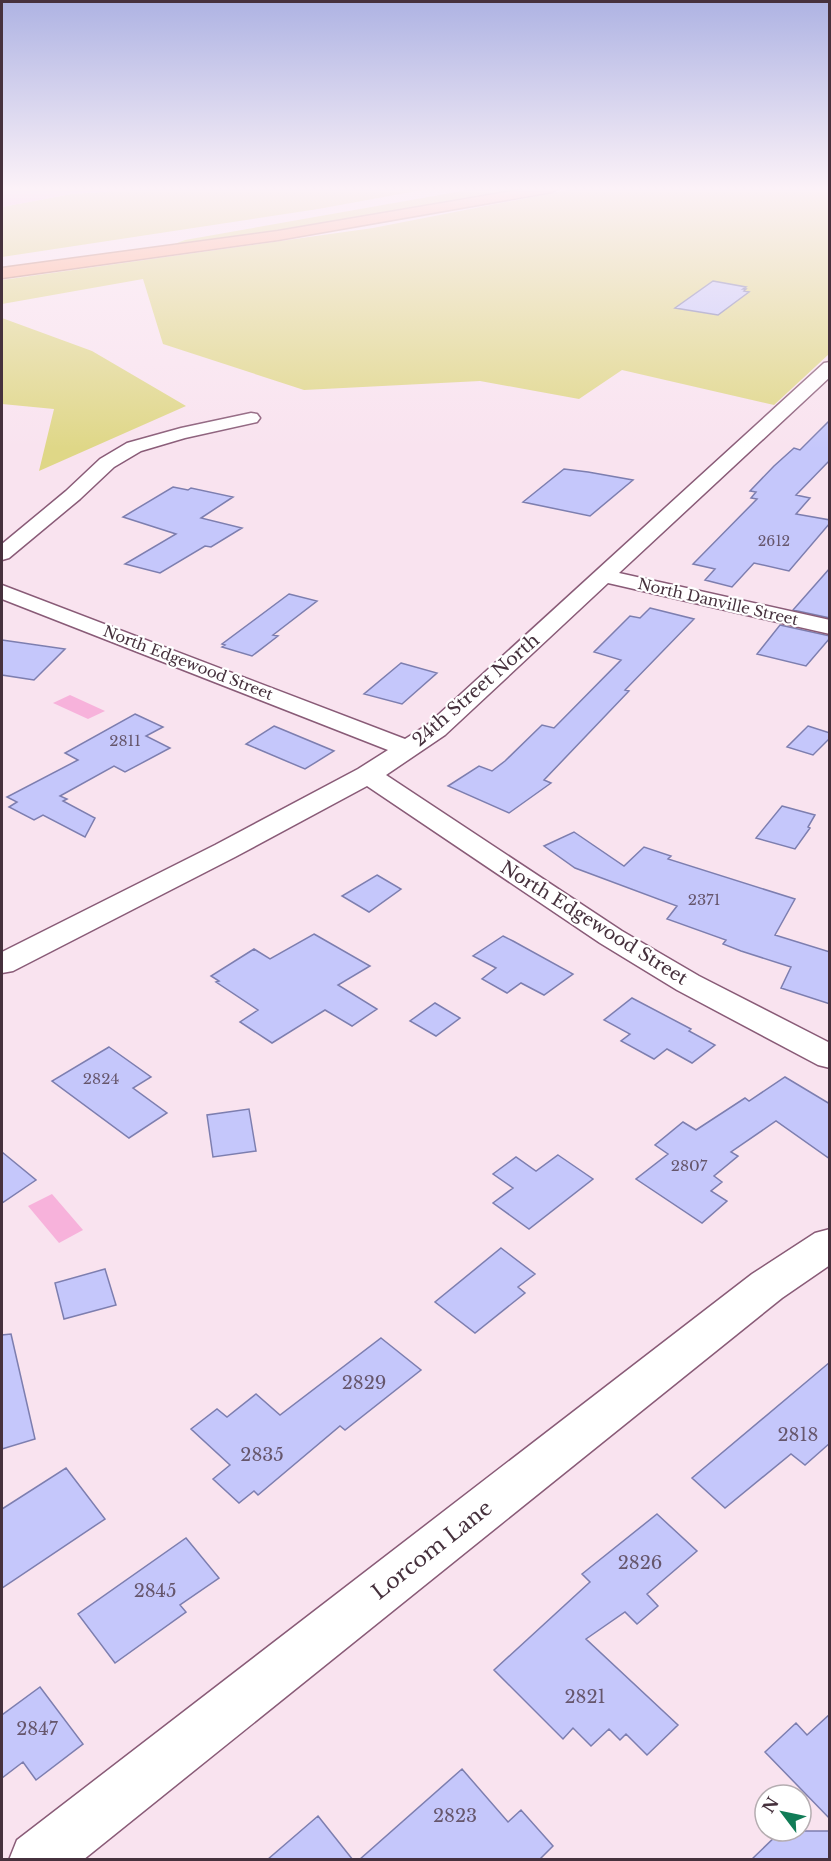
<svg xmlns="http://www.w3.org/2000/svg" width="831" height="1861" font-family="'Libre Baskerville',serif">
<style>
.green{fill:#dfd787}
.water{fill:#f7b2db}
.building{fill:#c5c7fb;stroke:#7d7eaf;stroke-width:1.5}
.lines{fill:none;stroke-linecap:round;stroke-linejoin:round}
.minor-casing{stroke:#895b77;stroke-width:3}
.tertiary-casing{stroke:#895b77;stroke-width:3}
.motorway-casing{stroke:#be8270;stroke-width:3}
.minor{fill:#fff;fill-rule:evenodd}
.tertiary{fill:#fff;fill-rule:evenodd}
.motorway{fill:#ffad8c;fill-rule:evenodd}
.labels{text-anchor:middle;stroke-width:4.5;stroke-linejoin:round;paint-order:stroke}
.far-number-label{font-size:14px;fill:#66566c}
.far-street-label{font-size:15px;fill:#46313d;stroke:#fff}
.number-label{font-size:15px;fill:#66566c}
.street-label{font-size:18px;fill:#46313d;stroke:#fff}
.near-number-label{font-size:18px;fill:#66566c}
.near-street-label{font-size:21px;fill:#46313d;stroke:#fff}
</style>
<rect width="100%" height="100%" fill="#f9e3ef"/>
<!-- green -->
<path class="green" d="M163,188H433L318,209L2,257V207L71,194Z
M479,188H527L441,205L167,247L185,240Z
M578,188H829V354L774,405L622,370L579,399L480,381L304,390L163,344L143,279L2,304V280L373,228Z
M2,318L92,351L186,406L39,471L54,409L2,404Z"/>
<!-- water -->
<path class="water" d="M2,188H163L71,194L2,207Z
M70,695L105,711L88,719L53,703Z
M52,1194L83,1230L59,1243L28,1206Z"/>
<!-- building -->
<path class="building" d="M713,281L746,287L743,289H746L744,291L749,292L718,315L675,308Z
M830,420V460L796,495L810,498L796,514L830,520V523L789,571L754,563L732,587L705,580L715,569L693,564L757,499L751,498L756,492L750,491L774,466L794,448L800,450Z
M564,469L588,472L633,480L590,516L523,502Z
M173,487L188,490L191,488L233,497L201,518L242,528L211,547L205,546L160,573L125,564L176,534L123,517Z
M830,568V618L793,610Z
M289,594L317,601L273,635L278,636L252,656L222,647L225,645L222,644Z
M650,608L694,619L625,690L629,691L544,780L551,783L509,813L448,786L479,766L492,771L505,761L542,725L554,728L621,660L594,652L630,616L640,618Z
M780,625L830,636V638L806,666L757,654Z
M2,640L65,649L34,680L2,675Z
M401,663L437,673L402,704L364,694Z
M135,714L163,727L146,736L170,748L125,772L114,766L60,796L67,799L63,801L95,818L85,837L43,815L34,820L9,807L17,802L7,797L78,760L65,753Z
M274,726L334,751L305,769L246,744Z
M808,726L830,733V738L813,755L787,747Z
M782,806L815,815L808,827L810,828L795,849L756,838Z
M574,832L624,866L644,847L671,856L668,859L795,899L775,935L830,952V1004L781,988L791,967L741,951L723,944L726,940L667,919L677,906L575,868L544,846Z
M377,875L401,889L369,912L342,896Z
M314,934L370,966L338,985L377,1009L352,1026L325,1010L272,1043L240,1022L258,1010L216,982L219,981L211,976L254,949L270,959Z
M503,936L513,941L573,974L544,995L521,983L507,993L482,979L496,968L473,956Z
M632,998L691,1029L689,1031L715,1045L692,1063L667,1049L654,1059L621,1041L630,1034L604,1020Z
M435,1003L460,1018L436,1036L410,1021Z
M109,1047L151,1077L133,1088L167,1113L129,1138L52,1081Z
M785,1077L830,1104V1159L776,1121L731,1152L738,1156L714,1176L722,1182L711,1191L727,1201L702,1223L636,1179L668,1154L655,1145L683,1122L696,1130L745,1098L749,1101Z
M249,1109L256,1151L213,1157L207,1115Z
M2,1152L36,1180L2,1203Z
M558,1155L593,1179L529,1229L493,1203L513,1188L493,1174L516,1157L536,1171Z
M501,1248L535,1274L518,1287L525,1293L475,1333L435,1302Z
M105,1269L116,1305L64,1319L55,1283Z
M11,1334L35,1439L2,1449V1335Z
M381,1338L421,1370L345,1430L340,1426L258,1495L254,1491L239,1503L213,1479L230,1465L191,1429L217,1409L227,1417L256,1394L280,1415Z
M830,1362V1443L805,1465L791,1454L725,1508L692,1478Z
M66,1468L105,1519L2,1588V1509Z
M657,1514L697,1551L647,1594L658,1606L637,1624L625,1612L586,1639L678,1725L647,1755L626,1734L620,1740L609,1729L591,1746L573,1728L563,1739L494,1670L590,1582L582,1574Z
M186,1538L219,1578L180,1605L186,1612L115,1663L78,1614Z
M40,1687L83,1744L36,1780L23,1762L2,1778V1715Z
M830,1714V1819L765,1752L796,1723L807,1735Z
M462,1769L508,1822L521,1810L553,1846L539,1860H359Z
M318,1816L353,1860H267Z
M781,1831H830V1860H751Z"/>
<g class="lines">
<!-- minor casing -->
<g class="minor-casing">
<path id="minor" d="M830,362V377L619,573L830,620V634L608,583L445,735L386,775L622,931L699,976L830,1043V1068L818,1065L677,990L600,943L367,786L235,857L13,971L2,973V952L215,845L358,769L388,750L2,599V585L405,739L427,725L824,363Z
M251,413L257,414L260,418L257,422L185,438L141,451L114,467L80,499L9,558L2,560V544L66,491L100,459L127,443L181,428Z"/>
</g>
<!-- tertiary casing -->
<g class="tertiary-casing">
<path id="tertiary" d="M830,1229V1265L782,1298L83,1860H9L17,1840L752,1274L815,1233Z"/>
</g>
<!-- motorway casing -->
<g class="motorway-casing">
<path id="motorway" d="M531,188H559L552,192L278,240L2,278V268L278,231Z"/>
</g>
<!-- minor -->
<use href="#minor" class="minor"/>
<!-- tertiary -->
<use href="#tertiary" class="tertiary"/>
<!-- motorway -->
<use href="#motorway" class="motorway"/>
</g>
<!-- sky -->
<linearGradient id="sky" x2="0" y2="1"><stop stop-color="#aeb3e3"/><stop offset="0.42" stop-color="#fcf2f8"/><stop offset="1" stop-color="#fcf2f8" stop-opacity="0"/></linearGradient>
<rect width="831" height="449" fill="url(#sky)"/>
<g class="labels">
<!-- far-number labels -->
<g class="far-number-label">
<text x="774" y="546">2612</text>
</g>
<!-- far-street labels -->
<g class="far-street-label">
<text transform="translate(718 602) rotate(13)" y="5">North Danville Street</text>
<text transform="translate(188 663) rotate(21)" y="5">North Edgewood Street</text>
</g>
<!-- number labels -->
<g class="number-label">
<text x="125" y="746">2811</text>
<text x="704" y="905">2371</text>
<text x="101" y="1084">2824</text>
<text x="689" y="1171">2807</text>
</g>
<!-- street labels -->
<g class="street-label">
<text transform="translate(476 690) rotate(-41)" y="6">24th Street North</text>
<text transform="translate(594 923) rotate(32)" y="6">North Edgewood Street</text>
</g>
<!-- near-number labels -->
<g class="near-number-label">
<text x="364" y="1389">2829</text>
<text x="798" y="1441">2818</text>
<text x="262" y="1461">2835</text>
<text x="640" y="1569">2826</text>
<text x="155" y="1597">2845</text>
<text x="585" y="1703">2821</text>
<text x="37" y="1735">2847</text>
<text x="455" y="1822">2823</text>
</g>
<!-- near-street labels -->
<g class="near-street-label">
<text transform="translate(432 1550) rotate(-38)" y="7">Lorcom Lane</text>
</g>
</g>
<!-- border -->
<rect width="831" height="1861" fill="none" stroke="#46313d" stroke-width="6"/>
<!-- north arrow -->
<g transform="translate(783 1813) rotate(302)"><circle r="28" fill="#ffffff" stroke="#b5adb1" stroke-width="1.5"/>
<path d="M0-4.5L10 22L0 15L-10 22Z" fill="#117c57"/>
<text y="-9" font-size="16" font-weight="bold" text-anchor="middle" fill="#46313d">N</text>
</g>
</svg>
